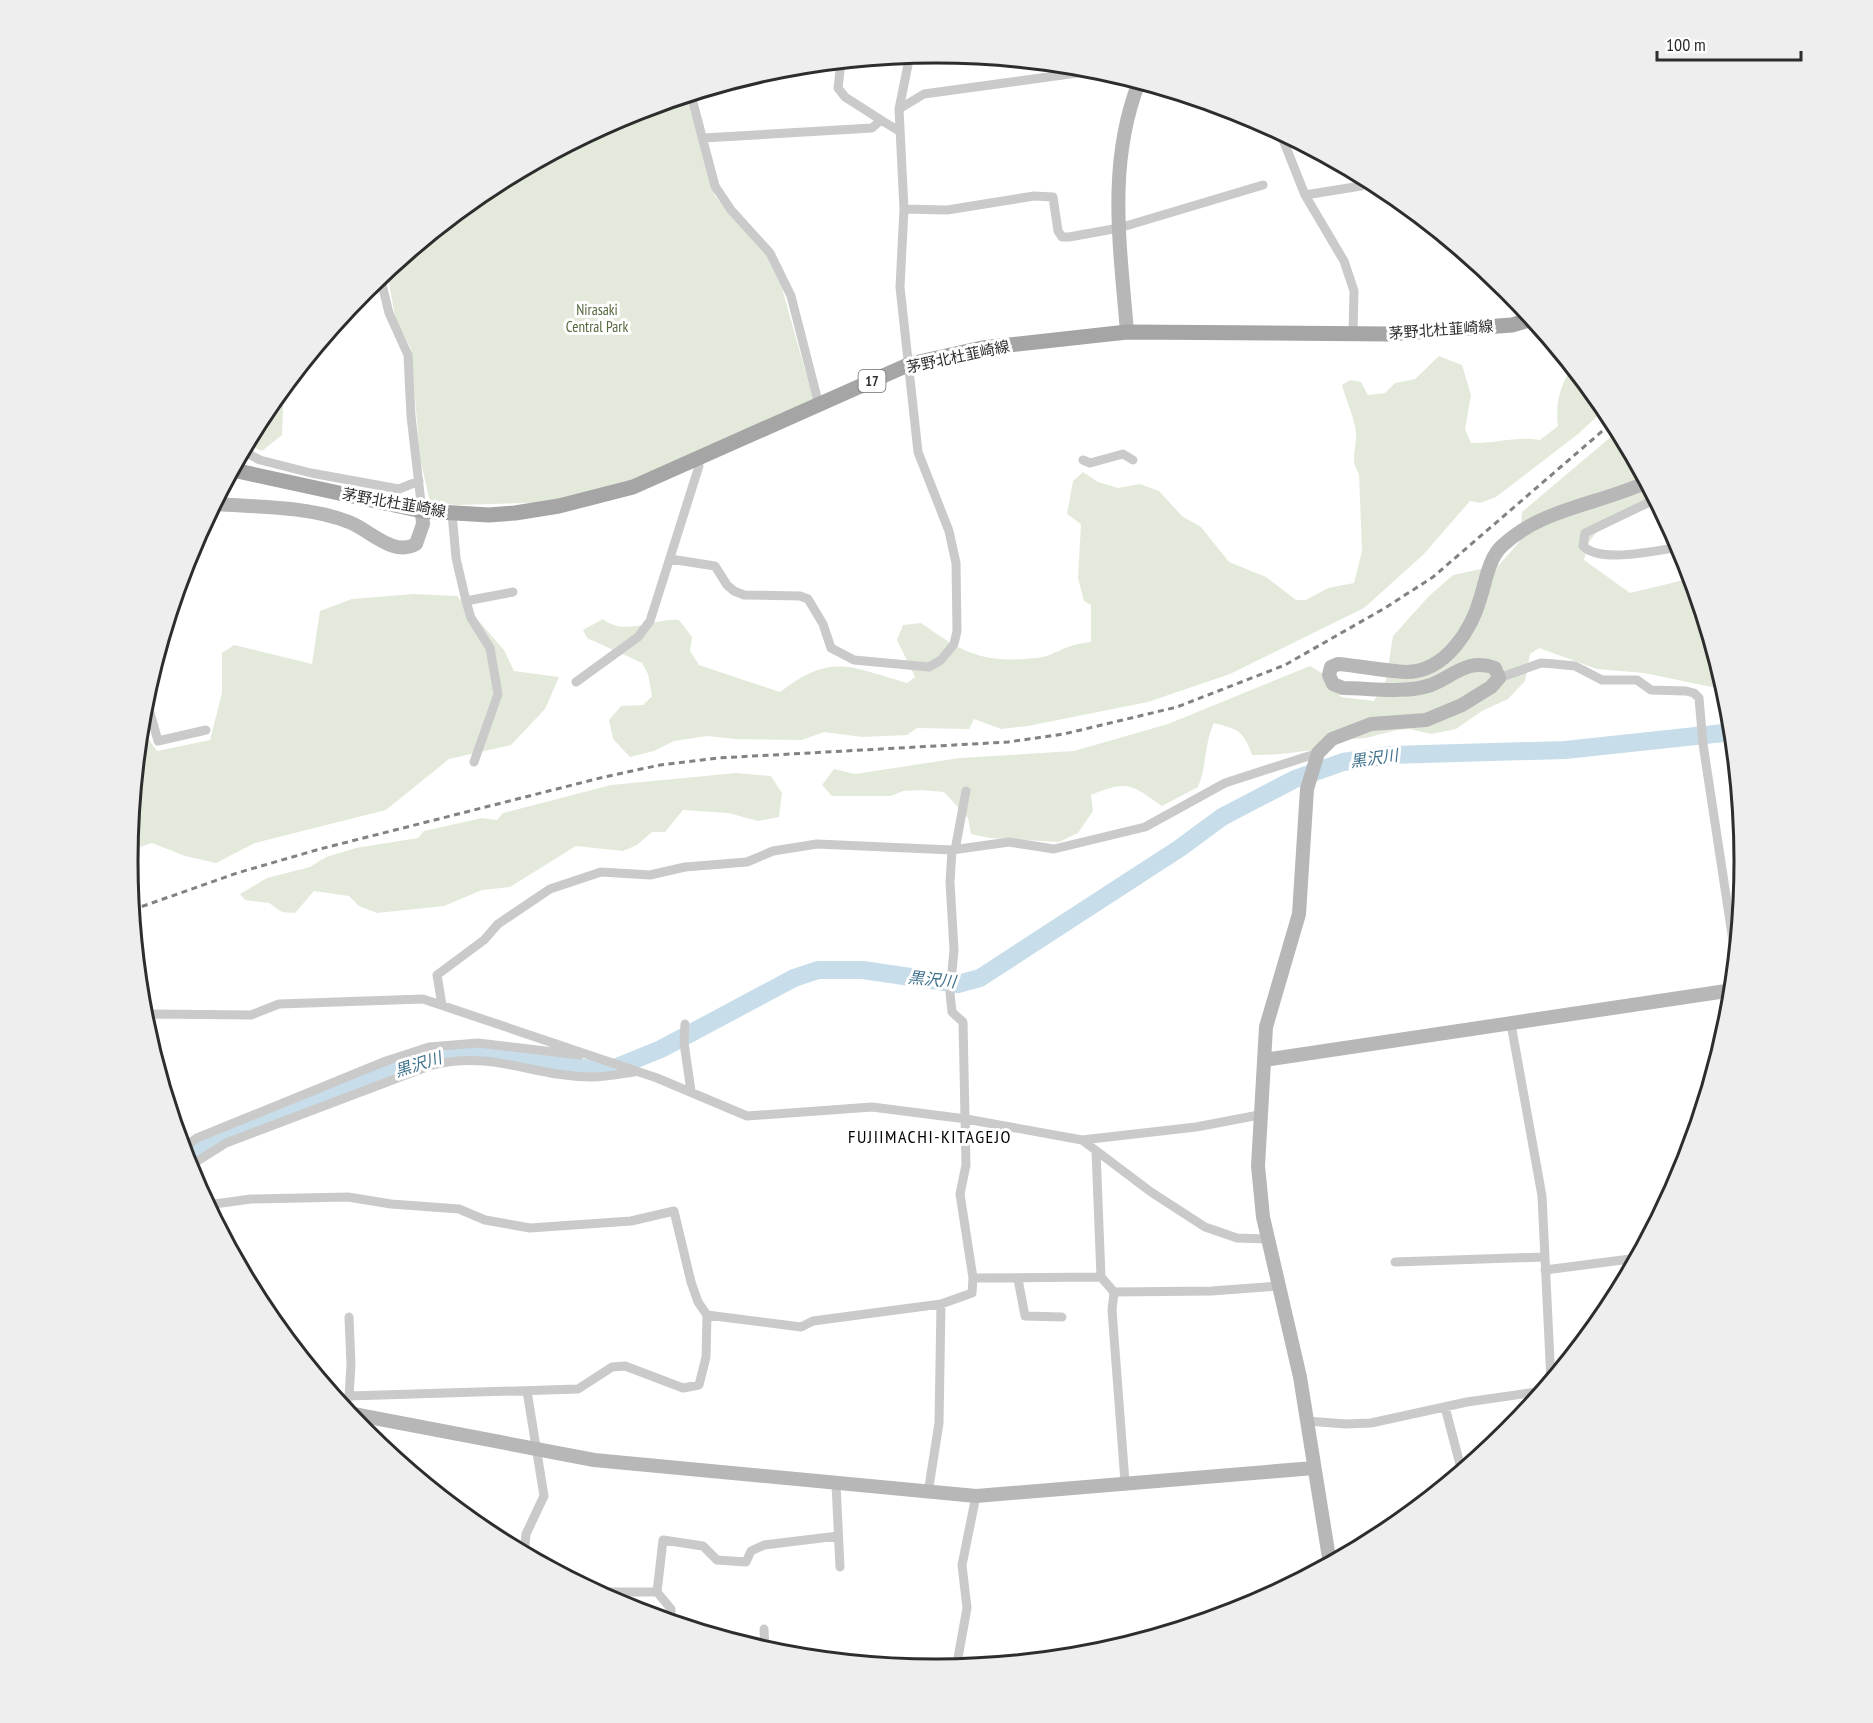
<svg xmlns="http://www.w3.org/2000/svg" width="1873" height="1723" font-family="'PT Sans Narrow','Noto Sans JP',sans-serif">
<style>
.green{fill:#e4eadb}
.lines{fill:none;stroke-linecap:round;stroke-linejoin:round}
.river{stroke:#c7deea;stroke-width:18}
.street{stroke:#cacaca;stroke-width:9}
.secondary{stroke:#b7b7b7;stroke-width:14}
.primary{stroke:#a5a5a5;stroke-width:15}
.rail{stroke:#828282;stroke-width:3;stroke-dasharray:6 4.5;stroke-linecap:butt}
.labels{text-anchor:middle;stroke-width:6;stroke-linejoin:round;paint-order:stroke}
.shield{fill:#fff;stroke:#6c6c6c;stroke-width:1.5}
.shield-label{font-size:14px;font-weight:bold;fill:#2d2d2d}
.park-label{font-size:15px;fill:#52673c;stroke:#fff}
.street-label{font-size:15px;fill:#2d2d2d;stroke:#fff}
.water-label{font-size:16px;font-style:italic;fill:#3e718c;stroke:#fff}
.quarter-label{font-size:18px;letter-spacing:1.5px;fill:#000;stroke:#fff}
.rim{fill:none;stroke:#2d2d2d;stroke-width:3}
</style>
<rect width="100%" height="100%" fill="#fff"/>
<!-- green -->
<path class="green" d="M686,96L715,196L766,255L782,288L814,402L637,482L559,502L457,505L430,502L420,458L411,349L395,317L387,271L487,189L627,114Z
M1439,356L1462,365L1471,395L1465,429L1471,443C1494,444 1517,436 1540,440L1558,426C1555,404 1560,386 1572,367L1606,408L1578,434L1496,497L1480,503L1470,501L1423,555L1364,608L1230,674L1148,702L1028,726L1001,729L974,719L969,729L917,728L907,735L862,737L824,732L802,740L735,739L707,736L674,741L654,751L630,757L613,739L609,720L621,706L643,705L652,696L648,674L642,663L587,638L583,630L603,619C625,637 654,618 679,620L692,637L690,651L699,665L780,692C831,653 849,666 907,683L915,677L897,640L903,625L921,623C958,649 977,662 1024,659C1031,658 1040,658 1047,656C1064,649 1071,644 1091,642V605L1084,601L1078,578L1081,524L1067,514L1073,481L1083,472L1098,482L1118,488L1140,484L1159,491L1182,516L1201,527L1229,562L1266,577L1296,600H1306L1328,588L1354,583L1362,551L1359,474C1349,459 1357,449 1356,432C1354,417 1346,400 1342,385L1350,380L1361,382L1368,395L1385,393L1395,383L1415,379Z
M284,387L282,435L262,451L247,444L264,412Z
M1619,430L1655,498L1653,502L1596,533L1589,542L1584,560L1630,593L1692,578L1726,690L1644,673L1597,669L1539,648L1530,654L1525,681L1508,699L1482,711L1456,729L1431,734L1410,729L1397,730L1366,738L1339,740L1332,748C1305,750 1279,756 1252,755C1243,730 1239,730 1214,723C1204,744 1207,766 1198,787L1162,806C1130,784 1128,780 1091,795L1093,811L1078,833L1059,842L990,838L971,834L968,818L944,792L921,790L903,791L891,796H832L822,785L834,769L855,774L960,758L1074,751L1168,724L1310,666L1325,675L1341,697L1374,701L1386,680L1393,636L1429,596L1453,575L1499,565L1520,541L1522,512Z
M414,594L457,596L504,650L514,671L559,677L545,709L511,745L449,759L386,810L255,843L216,863L185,856L152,843L134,849L128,854L141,729L157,751L210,740L222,693V653L234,645L312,664L320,611L352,599Z
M736,773L771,776L782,793L779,817L758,821L728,813L683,810L665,832H652L637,845L623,851L576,846L510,887L482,890L444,906L377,913L359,906L349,896L314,891L295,913L282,912L269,903L245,900L240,894L267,878L310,867L326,857L356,848L418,838L424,831L482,818L497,820L503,813L611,785Z"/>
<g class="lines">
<!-- river -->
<path class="river" d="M185,1158L200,1147L431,1057L458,1052L607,1071L661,1049L794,978L818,970H863L958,984L980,978L1180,848L1222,817L1295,779L1343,762L1390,755L1565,750L1733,732"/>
<!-- street -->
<path class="street" d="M841,62L838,88L845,97L881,120
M691,95L715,186L731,210L770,253L791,296L819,405
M899,109L924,94L1099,70
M1280,132L1305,195L1344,261L1354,291L1353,334
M703,138L872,128L881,120L899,131
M1305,195L1361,186
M904,209L947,210L1034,196L1053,197L1058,231L1062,237H1069L1119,228L1263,185
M380,276L389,313L408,355L411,416L422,511
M243,451L260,460L311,473L399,489L419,481
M1083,460L1090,463L1123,454L1133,460
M1656,499L1585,533L1583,546C1601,564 1656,550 1681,547
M452,513L456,558L466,601L471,618L490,648L498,694L474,762
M670,559L715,566L727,585L734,591L744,595L800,596L808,599L823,624L831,648L854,660L929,667L941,660L954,644L957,631L956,563L949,531L918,452L900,287L904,209L899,109L910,55
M466,601L513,592
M1499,678L1541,663L1555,664L1575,666L1602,680H1637L1651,690L1686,691L1694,693L1699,698L1703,744L1736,961
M576,682L638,637L650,621L699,466L696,460
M143,703L147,702L158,741L206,730
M955,850L966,791
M442,1005L437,975L484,940L498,924L550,889L601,872L650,875L685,867L747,862L773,851L817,844L952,850L1009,842L1054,849L1145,827L1225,783L1318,753
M143,1018L153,1014L251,1015L279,1004L423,999L657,1078L747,1116L872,1107L966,1119L1082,1140L1151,1192L1205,1227L1237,1238L1268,1239
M685,1024L684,1043L691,1091
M1511,1024L1542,1196L1551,1382
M1082,1140L1196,1127L1259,1115
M182,1149L197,1138L386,1061L429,1047L478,1043L580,1055
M1096,1151L1101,1277
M188,1167L226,1143L432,1065C495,1050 533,1077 592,1077C606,1077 620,1074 634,1072
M207,1205L251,1199L348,1197L391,1204L459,1209L485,1220L530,1228L631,1221L674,1211L691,1282L698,1302L707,1315L706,1357L699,1385L683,1388L625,1366L612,1367L578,1389L349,1396L343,1407
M1395,1262L1544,1257
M1545,1270L1638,1258
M973,1278L1101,1277L1114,1292L1112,1310L1125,1482
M1018,1279L1025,1316L1062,1317
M1114,1292L1212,1291L1279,1286
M707,1315L801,1327L813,1321L941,1304L972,1293L973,1278L960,1194L966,1165L963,1022L952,1012L950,993L954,950L950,882L952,850
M349,1396L351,1365L349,1317
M1445,1407L1462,1472
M1307,1421L1346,1424L1371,1423L1467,1402L1544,1391
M836,1484L840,1567
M928,1493L939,1423L941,1304
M524,1554L526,1534L544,1496L527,1391
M595,1592H657L671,1609V1622
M657,1592L663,1540L703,1546L717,1560L746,1562L751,1551L764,1545L838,1536
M764,1629L765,1651
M956,1669L967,1608L962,1565L976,1496"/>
<!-- secondary -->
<path class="secondary" d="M1127,332C1120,245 1107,164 1139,82
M215,504C258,507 308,506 349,522C370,530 393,557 416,544L423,524L422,511
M1264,1060L1733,990
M348,1413L594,1460L976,1496L1314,1468
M1330,1564L1300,1377L1263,1217L1258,1166L1266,1027L1299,914L1307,789L1318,753L1332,739L1371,724L1426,720L1462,705L1491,687L1499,678L1495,668C1467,658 1454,676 1431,685C1404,694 1370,688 1343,688L1333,684L1329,675L1331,667L1338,664C1361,666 1384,671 1406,672C1446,672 1472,629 1481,596C1486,580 1489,558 1502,546C1540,509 1600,504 1647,482"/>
<!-- primary -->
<path class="primary" d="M233,470L422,511L489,515L515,513L559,506L633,487L910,364L982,348L1127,332L1388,334L1512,325L1533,319"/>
<!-- rail -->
<path class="rail" d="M132,910L237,873L320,849L604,777L660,765L718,758L1008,742L1064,734L1177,707L1285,665L1385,608L1433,577L1614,421"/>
</g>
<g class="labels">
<!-- shield labels -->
<rect class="shield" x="858.5" y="370" width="27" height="22" rx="4.5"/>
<g class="shield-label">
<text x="872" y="386">17</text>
</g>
<!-- park labels -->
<g class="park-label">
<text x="597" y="315">Nirasaki<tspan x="597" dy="17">Central Park</tspan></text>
</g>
<!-- street labels -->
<g class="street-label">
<text transform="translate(1441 330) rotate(-4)" y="5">茅野北杜韮崎線</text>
<text transform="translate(958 357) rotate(-12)" y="5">茅野北杜韮崎線</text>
<text transform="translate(394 503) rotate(10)" y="5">茅野北杜韮崎線</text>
</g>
<!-- water labels -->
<g class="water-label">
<text transform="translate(1374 758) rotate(-8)" y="6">黒沢川</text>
<text transform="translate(932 979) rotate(6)" y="6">黒沢川</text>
<text transform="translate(418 1064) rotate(-18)" y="6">黒沢川</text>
</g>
<!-- quarter labels -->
<g class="quarter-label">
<text x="930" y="1143">FUJIIMACHI-KITAGEJO</text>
</g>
</g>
<!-- crop -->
<path d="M0 0H1873V1723H0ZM138 861a798 798 0 1 1 1596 0a798 798 0 1 1-1596 0Z" fill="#eee" fill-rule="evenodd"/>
<path class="rim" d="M138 861a798 798 0 1 1 1596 0a798 798 0 1 1-1596 0Z"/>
<!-- scale -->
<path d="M1657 51v9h144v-9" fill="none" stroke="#2d2d2d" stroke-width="3"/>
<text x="1666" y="51" font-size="18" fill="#2d2d2d" stroke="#ffffff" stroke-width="4.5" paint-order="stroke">100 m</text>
</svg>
